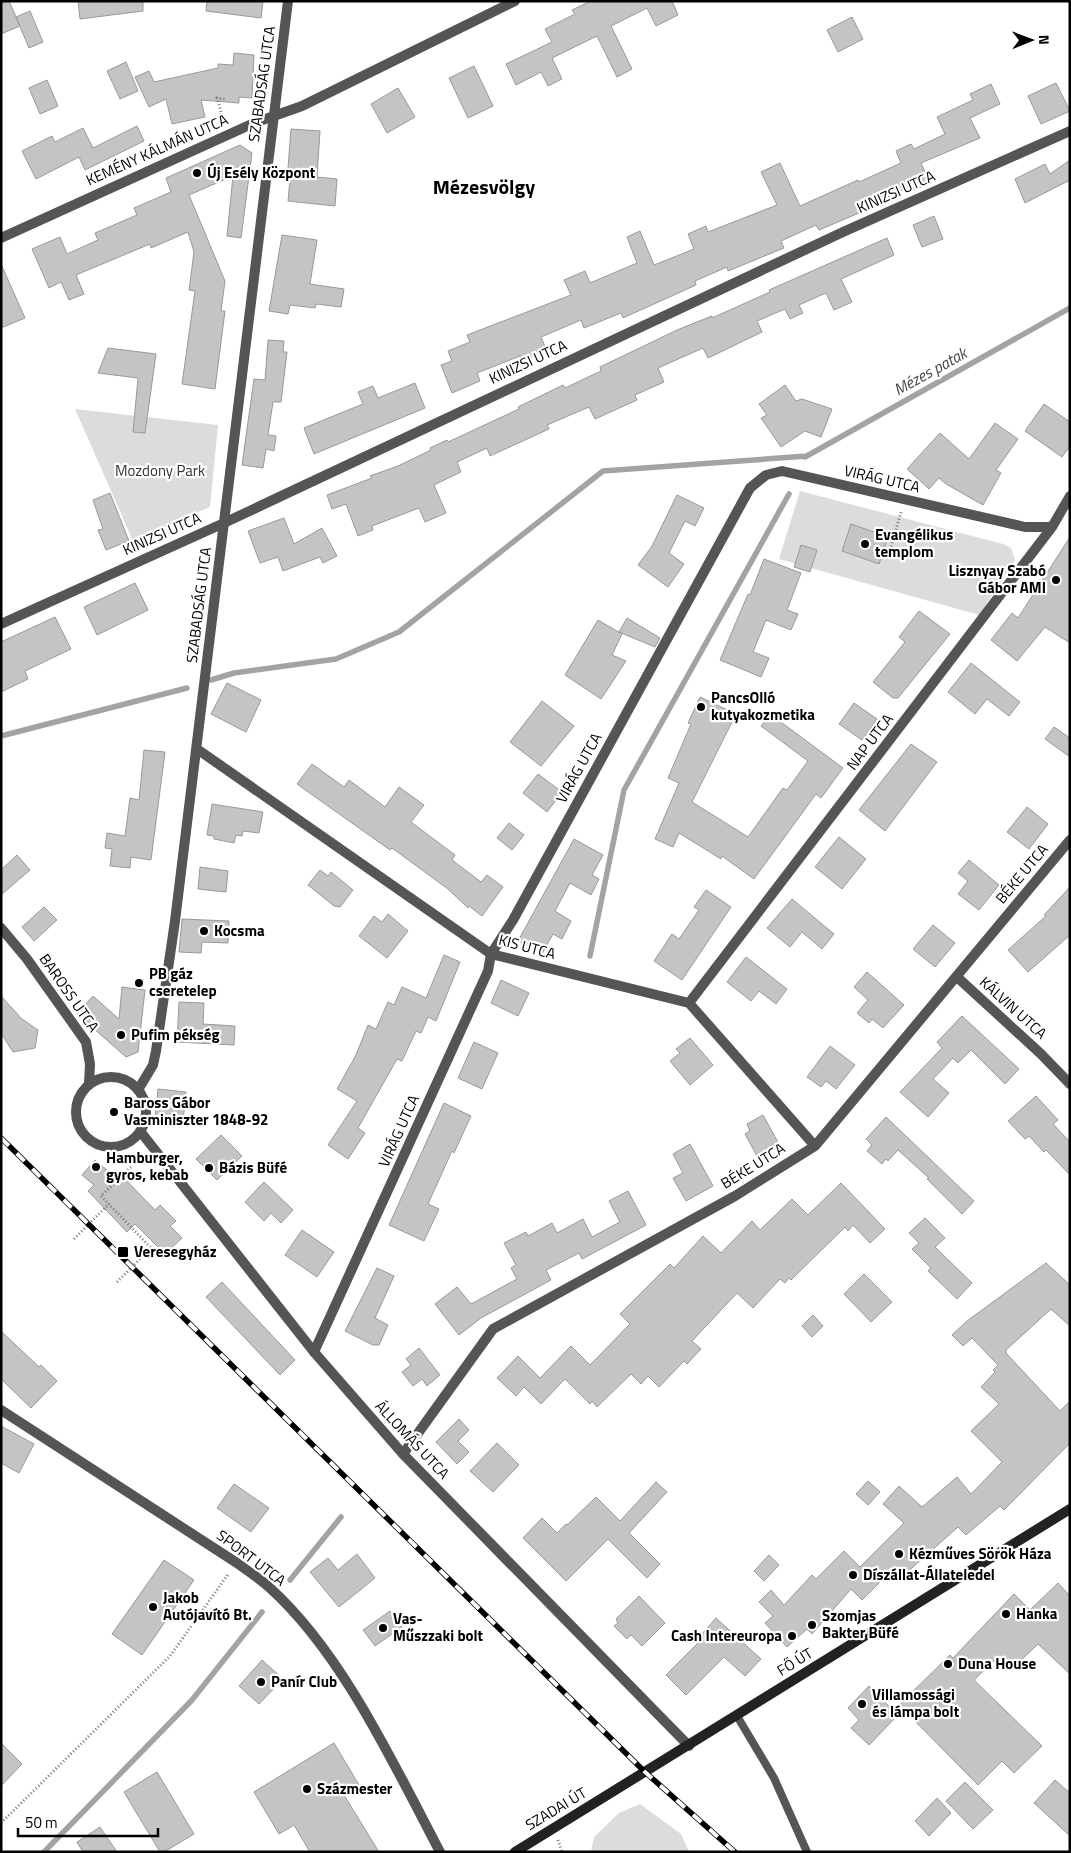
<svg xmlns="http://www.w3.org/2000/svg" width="1071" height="1853" font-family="'Titillium Web',sans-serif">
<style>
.green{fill:#dcdcdc}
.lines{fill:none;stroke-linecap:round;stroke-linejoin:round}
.stream{stroke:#a3a3a3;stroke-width:5.5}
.building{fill:#c4c4c4;stroke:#999}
.path{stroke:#777;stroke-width:3;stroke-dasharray:1 2.5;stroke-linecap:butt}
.service{stroke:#555;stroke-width:8}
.minor{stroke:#555;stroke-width:10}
.tertiary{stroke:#555;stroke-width:10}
.secondary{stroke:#222;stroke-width:10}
.rail-casing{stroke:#000;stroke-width:5.5}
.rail{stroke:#fff;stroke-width:4;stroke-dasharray:11;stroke-linecap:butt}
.poi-dot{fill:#000;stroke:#fff;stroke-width:2}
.labels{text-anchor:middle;stroke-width:4.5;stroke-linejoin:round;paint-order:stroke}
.street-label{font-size:15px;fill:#000;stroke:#fff}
.poi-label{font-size:15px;font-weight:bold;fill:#000;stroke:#fff;text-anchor:start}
.park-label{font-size:15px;fill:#333;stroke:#fff}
.water-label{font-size:16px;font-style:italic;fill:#444;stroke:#fff}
.district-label{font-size:20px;font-weight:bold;fill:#000;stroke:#fff}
</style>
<rect width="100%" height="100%" fill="#fff"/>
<!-- green -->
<path class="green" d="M75,409L218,425L210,507L133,541Z
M800,491L1003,544L1011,548L1015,560L979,615L779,559Z
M640,1804L681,1834L689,1852H591L594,1837L619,1813Z"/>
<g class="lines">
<!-- stream -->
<path class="stream" d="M805,457L1070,308
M211,680L234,673L336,659L399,632L603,471L807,456
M1,736L187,688
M590,956L624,790L789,494
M290,1580L341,1517
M44,1852L192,1700L262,1612"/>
</g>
<!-- building -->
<path class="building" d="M1,1H9L20,26L1,34Z
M78,1H143V11L80,19Z
M207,1H263L261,18L206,11Z
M591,1H672L678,15L656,26L647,8L611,26L632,69L617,77L597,36L552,58L562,79L548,86L541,72L516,85L506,64L552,42L545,29L575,14L572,10Z
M30,11L43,42L29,48L16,17Z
M852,17L863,39L838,52L827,30Z
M234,53L254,55L252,98L239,97V103L201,100L205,117L172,124L166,99L149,107L135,77L149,71L154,82L218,68V64L233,65Z
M126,62L138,91L120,99L107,71Z
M474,66L493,106L468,118L449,78Z
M47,80L58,106L40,114L29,88Z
M1056,83L1070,111L1041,124L1028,96Z
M991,84L1000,104L970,118L980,138L921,163L930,183L914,190L912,186L870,205L871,208L819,230L816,225L781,241L784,248L728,271L727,267L695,281L696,285L623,318L621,313L584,328L581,320L541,337L547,351L522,361L520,356L477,373L480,381L452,393L441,365L452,361L448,351L470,342L467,335L571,295L564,280L585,271L590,283L637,263L627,237L640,231L654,265L694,249L688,234L706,226L708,232L777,205L761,172L780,163L800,206L858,180L859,182L901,163L896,151L911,144L914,149L945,134L937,117L973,100L970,94Z
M398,88L415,117L387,133L371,104Z
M137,126L144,141L85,170L79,157L36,179L22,151L52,136L55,142L83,128L93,148Z
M291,129L320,131L317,177L337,179L335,206L288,201L291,169L288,168Z
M240,145L252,153L241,238L227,236L233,176L189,195L225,281L221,311H225L215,389L182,384L195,291L189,290L194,252L188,232L151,248L150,244L76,275L84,294L69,300L61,282L49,288L32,249L60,237L67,254L98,240L95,233L137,215L134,208L171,192L166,178Z
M1070,160V180L1025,203L1015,179L1045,164L1050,174Z
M934,216L943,239L922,247L913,225Z
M282,235L317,240L310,284L344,289L341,307L316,304L315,308L290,305L288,314L269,311Z
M887,238L894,255L841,279L852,302L834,310L826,293L799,305L803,313L790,319L785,309L757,321L762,332L708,358L703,348L658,368L664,382L635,395L637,400L595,419L589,407L547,425L549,429L490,456L487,448L457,462L461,472L434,485L446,513L425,522L419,508L372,526L373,530L358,536L346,504L332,509L327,495L372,478L370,476L398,466L431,450L430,448L447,440L448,442L519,409L518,407L563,385L565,388L601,371L600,367L677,330L712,316V318L770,292L769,290Z
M1,264L25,318L1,328Z
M268,340L284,341L283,352H287L281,402H273L268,435L276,436L274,451L266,449L263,468L242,465L254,379L265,380Z
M108,348L156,354L145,433L133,432L138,378L98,373Z
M415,383L425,408L314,454L304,428L363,404L358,392L373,386L378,398Z
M785,385L796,401L802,399L832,409L821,437L805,431L781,447L761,418L767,415L759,404Z
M1044,404L1070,422V446L1062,457L1025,431Z
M995,423L1018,439L996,470L1001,473L983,505L946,484L939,478L929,489L907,469L940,433L969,459Z
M110,493L129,541L106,550L98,530L103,529L93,500Z
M677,495L704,508L695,526L685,521L669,553L684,564L668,587L638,565L652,546Z
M284,518L294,544L322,528L337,556L323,563L320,557L283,571L278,557L260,563L248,531Z
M851,524L888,537L879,564L842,551Z
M1070,537V643L1045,627L1017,661L991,640L1012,613L1018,618Z
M801,545L817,550L810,572L794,567Z
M764,559L801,573L787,610L798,614L791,630L766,620L753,652L769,658L761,677L720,660L748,594L750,595Z
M135,583L148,610L97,635L84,607Z
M919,611L950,634L898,698H893L873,682L905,642L899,637Z
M55,617L71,649L25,671L28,679L1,692V642Z
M627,618L660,638L655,647L619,632Z
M598,620L622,634L612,655L626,661L601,699L565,675Z
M971,663L1020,702L1009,716L987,699L975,714L948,692Z
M227,683L261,700L246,732L211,714Z
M700,697L736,714L692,802L748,837L783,788L787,790L808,761L761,726L770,714L843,768L821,798L816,794L754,879L722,856L721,859L679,833L673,847L655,839L679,783L668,778L691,724L688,723Z
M542,701L574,726L541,766L510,742Z
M854,703L877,719L862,740L839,724Z
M1054,727L1070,738V757L1045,739Z
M911,744L937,762L885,831L859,810Z
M144,750L165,752L151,860L131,857L130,868L110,866L112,849L105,848L107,833L125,836L130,798L139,800Z
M312,764L344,787L349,780L385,807L399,787L424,805L411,822L455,855L452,860L481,882L487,875L503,887L482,916L469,906L468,908L448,889L392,848L390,850L297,784Z
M538,774L562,792L547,812L523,793Z
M212,804L263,812L259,833L243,831L242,836L236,835L234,843L214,839V836L207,835Z
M1027,807L1048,824L1029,849L1007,832Z
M509,823L524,835L512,850L497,838Z
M839,837L866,859L842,889L815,867Z
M574,839L603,855L592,875L599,879L591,895L570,883L555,911L571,921L562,939L553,934L542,954L518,941Z
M17,855L30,870L1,895V870Z
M969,860L999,885L979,910L958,894L968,881L958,873Z
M200,867L228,871L226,892L198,889Z
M320,870L328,876L331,872L353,890L340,907L334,906L308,885Z
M1070,887V935L1028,972L1008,950L1046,916L1044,915Z
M706,890L731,907L682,980L654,961L672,934L679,939L699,910L694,907Z
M792,899L834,934L822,949L802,932L790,947L767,928Z
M44,907L57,920L34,941L22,927Z
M388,914L408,931L387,958L359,936L374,916L382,922Z
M182,919L229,921L228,943L202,942L201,953L179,952Z
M933,925L955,943L935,967L913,949Z
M444,955L460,962L436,1021L428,1017L421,1033L416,1031L402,1061L397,1059L358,1128L365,1133L348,1159L328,1145L357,1101L337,1089L356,1055L368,1025L376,1029L388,1002L394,1005L402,987L426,998Z
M746,957L787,989L776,1004L759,991L751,1001L727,982Z
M867,972L904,1005L883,1028L872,1019L869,1023L857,1013L868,1000L854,987Z
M501,980L529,993L518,1016L491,1003Z
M122,987L145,990L138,1052L126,1057L77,1014L93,996L119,1019Z
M1,996L22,1019L38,1030L35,1048L13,1052L1,1033Z
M179,1002L204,1003L203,1024L235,1026L234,1045L177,1042Z
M962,1016L1019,1069L1005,1084L971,1050L958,1063L953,1058L933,1079L949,1093L928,1117L900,1092L942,1048L937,1042Z
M690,1038L713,1065L690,1085L670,1061L680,1053L676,1049Z
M474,1042L498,1053L482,1089L458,1078Z
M830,1046L855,1065L836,1089L826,1081L821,1087L807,1077Z
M158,1089L186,1092L183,1121L155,1118Z
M1036,1096L1058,1120L1053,1124L1070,1142V1175L1046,1150L1044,1152L1029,1136L1025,1139L1008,1121Z
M444,1103L471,1116L454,1153L452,1151L428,1204L439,1209L424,1241L389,1225Z
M763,1115L780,1146L758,1158L745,1134L750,1131L747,1124Z
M886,1117L974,1201L962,1214L927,1179L929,1178L898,1150L888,1161L886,1159L882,1164L867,1151L872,1145L866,1139Z
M221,1135L242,1156L217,1180L196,1159Z
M690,1144L713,1186L686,1201L673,1178L683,1173L673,1154Z
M95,1160L113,1175L117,1171L155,1210L160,1205L176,1221L170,1226L182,1238L165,1254L135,1224L127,1232L88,1191L94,1185L82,1175Z
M264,1182L293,1210L281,1223L271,1213L264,1221L245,1202Z
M841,1183L885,1229L870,1243L853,1225L848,1231L845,1227L791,1280L789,1278L785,1283L780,1279L753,1308L737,1293L692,1341L701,1349L687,1364L684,1361L659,1387L648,1376L641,1384L631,1374L597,1407L592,1401L590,1404L565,1379L541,1404L524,1387L516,1396L497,1378L518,1356L540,1378L571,1346L590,1365L630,1324L620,1314L670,1264L674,1268L703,1236L721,1253L752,1221L760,1230L792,1199L808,1215Z
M628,1191L646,1225L582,1259L579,1253L546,1270L551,1280L481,1318L459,1335L435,1304L457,1287L471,1304L517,1279L511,1268L516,1265L504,1243L526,1232L528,1236L552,1223L557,1233L583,1219L592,1237L620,1222L609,1201Z
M925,1218L945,1238L935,1247L972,1283L957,1299L928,1271L931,1268L912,1249L919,1243L909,1233Z
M302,1230L334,1252L317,1277L285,1255Z
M1046,1263L1070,1285V1326L1051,1309L1006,1350V1353L1060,1411L1070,1401V1443L1004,1510L1000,1506L966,1535L958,1527L904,1575L896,1566L862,1600L851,1589L812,1634L807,1629L787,1647L765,1623L773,1616L759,1602L771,1590L784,1605L812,1575L816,1579L844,1551L860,1567L904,1523L883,1504L899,1486L922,1507L957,1477L971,1494L1002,1462L971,1431L999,1404L981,1387L995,1372L993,1370L998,1365L972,1338L963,1346L952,1335L967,1321Z
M377,1268L394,1276L375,1318L388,1325L379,1345H373L345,1331Z
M864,1274L892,1302L871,1322L844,1294Z
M222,1282L295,1360L280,1375L206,1297Z
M813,1315L823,1326L812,1337L802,1326Z
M1,1331L39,1367L41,1365L57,1381L31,1408L1,1379Z
M419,1348L440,1375L427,1386L422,1379L413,1386L402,1372L411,1365L406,1359Z
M459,1419L469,1430L458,1441L469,1452L457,1464L436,1442Z
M1,1426L34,1444L19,1473L1,1463Z
M497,1443L519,1465L493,1492L470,1471Z
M868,1481L880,1492L868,1505L856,1494Z
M656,1482L667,1492L629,1533L660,1564L647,1578L608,1539L566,1581L523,1538L542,1518L557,1533L566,1524L567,1525L596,1497L620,1521Z
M234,1484L269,1508L251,1532L217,1508Z
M357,1554L375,1578L339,1607L310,1572L328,1558L338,1570Z
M769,1555L779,1565L764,1581L754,1571Z
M164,1560L194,1580L142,1655L112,1634Z
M1058,1583L1070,1596V1674L1038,1644L1011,1670L998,1657L974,1680L1042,1746L1014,1773L1002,1761L978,1785L899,1705L950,1655L953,1658L1014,1594L1030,1610Z
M639,1596L665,1623L642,1646L631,1635L627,1639L614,1626L618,1623L616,1619Z
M390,1611L402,1627L375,1646L363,1630Z
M716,1618L761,1659L745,1676L724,1657L686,1695L666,1675L703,1638L701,1635Z
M262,1660L283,1679L259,1704L239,1686Z
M869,1686L898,1715L869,1745L851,1728L859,1720L848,1708Z
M1,1743L22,1764L1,1786Z
M334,1743L359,1785L344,1795L379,1852H310L294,1825L279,1834L254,1792Z
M157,1772L194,1834L164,1852H160L124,1792Z
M1055,1780L1070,1793V1836L1034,1803Z
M965,1782L993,1810L973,1829L946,1801Z
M937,1798L951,1813L929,1836L915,1821Z
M100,1827L117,1852H83L77,1842Z"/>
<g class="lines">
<!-- path -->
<path class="path" d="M224,122L217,98L225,99
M890,550L901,512
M74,1239L109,1204
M117,1282L151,1248L101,1196L131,1167
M1,1823L170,1656L229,1573
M558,1840L562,1852"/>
<!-- service -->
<path class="service" d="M737,1716L774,1778L807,1852"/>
<!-- minor -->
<path class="minor" d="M1,238L254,123L302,106L515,1
M1,624L224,523L843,232L1070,131
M197,749L491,954L689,1003L815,1146
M957,977L1041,1054L1070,1084
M689,1003L1052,527L1070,496
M138,1090L153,1065L156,1051L175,921L288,1
M314,1352L488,971L491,954L513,920L750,488L766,475L782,471L1025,527H1052
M1,1410L237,1563C248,1571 260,1579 270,1588C343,1654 394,1765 440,1852
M403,1454L493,1329L735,1196L815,1146L1070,840"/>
<!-- tertiary -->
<path class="tertiary" d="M1,928L27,959L86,1042L90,1064L89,1084
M76 1112a35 35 0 1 1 70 0a35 35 0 1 1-70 0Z
M140,1131L314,1352L403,1454L689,1746"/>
<!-- secondary -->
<path class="secondary" d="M515,1852L1070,1509"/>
<!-- rail casing -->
<g class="rail-casing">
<path id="rail" d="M1,1138L645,1772L735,1852"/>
</g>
<!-- rail -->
<use href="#rail" class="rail"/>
</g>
<!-- markers -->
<g class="poi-dot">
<circle cx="197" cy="173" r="5"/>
<circle cx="865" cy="544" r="5"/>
<circle cx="1056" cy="580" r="5"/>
<circle cx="701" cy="707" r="5"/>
<circle cx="204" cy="931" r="5"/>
<circle cx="139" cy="983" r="5"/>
<circle cx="121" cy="1035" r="5"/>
<circle cx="114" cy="1112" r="5"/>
<circle cx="96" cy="1167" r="5"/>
<circle cx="209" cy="1168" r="5"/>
<rect x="117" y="1246" width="12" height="12" rx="2.5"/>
<circle cx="899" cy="1554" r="5"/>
<circle cx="853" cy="1575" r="5"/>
<circle cx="153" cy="1607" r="5"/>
<circle cx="1006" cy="1614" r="5"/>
<circle cx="812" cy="1625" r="5"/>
<circle cx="383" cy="1628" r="5"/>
<circle cx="792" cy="1636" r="5"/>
<circle cx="948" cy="1664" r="5"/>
<circle cx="261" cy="1682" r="5"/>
<circle cx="862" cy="1704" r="5"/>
<circle cx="307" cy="1789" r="5"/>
</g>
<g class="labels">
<!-- street labels -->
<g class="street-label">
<text transform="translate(262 84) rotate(-82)" y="5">SZABADSÁG UTCA</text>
<text transform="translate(157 150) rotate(-24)" y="5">KEMÉNY KÁLMÁN UTCA</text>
<text transform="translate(896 192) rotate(-24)" y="5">KINIZSI UTCA</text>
<text transform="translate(528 362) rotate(-25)" y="5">KINIZSI UTCA</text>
<text transform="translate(882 479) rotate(13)" y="5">VIRÁG UTCA</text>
<text transform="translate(162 534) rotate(-24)" y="5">KINIZSI UTCA</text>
<text transform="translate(199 605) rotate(-83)" y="5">SZABADSÁG UTCA</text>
<text transform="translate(870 742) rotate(-53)" y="5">NAP UTCA</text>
<text transform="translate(579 768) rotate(-61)" y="5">VIRÁG UTCA</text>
<text transform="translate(1022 874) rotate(-50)" y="5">BÉKE UTCA</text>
<text transform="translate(527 947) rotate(15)" y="5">KIS UTCA</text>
<text transform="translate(69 993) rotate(55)" y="5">BAROSS UTCA</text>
<text transform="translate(1013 1008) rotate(42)" y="5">KÁLVIN UTCA</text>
<text transform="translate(399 1131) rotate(-66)" y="5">VIRÁG UTCA</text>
<text transform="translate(753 1166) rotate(-32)" y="5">BÉKE UTCA</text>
<text transform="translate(412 1440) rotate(47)" y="5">ÁLLOMÁS UTCA</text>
<text transform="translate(251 1558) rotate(37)" y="5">SPORT UTCA</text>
<text transform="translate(795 1662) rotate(-32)" y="5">FŐ ÚT</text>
<text transform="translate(556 1809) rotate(-31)" y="5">SZADAI ÚT</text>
</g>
<!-- poi labels -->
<g class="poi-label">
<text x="207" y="178">Új Esély Központ</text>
<text x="875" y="540">Evangélikus<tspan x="875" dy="17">templom</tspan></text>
<text x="1046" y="576" text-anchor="end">Lisznyay Szabó<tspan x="1046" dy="17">Gábor AMI</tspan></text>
<text x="711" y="703">PancsOlló<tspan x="711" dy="17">kutyakozmetika</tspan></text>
<text x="214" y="936">Kocsma</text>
<text x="149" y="979">PB gáz<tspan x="149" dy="17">cseretelep</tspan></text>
<text x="131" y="1040">Pufim pékség</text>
<text x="124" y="1108">Baross Gábor<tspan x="124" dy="17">Vasminiszter 1848-92</tspan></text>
<text x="106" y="1163">Hamburger,<tspan x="106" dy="17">gyros, kebab</tspan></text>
<text x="219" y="1173">Bázis Büfé</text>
<text x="134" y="1257">Veresegyház</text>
<text x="909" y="1559">Kézműves Sörök Háza</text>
<text x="863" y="1580">Díszállat-Állateledel</text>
<text x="163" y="1603">Jakob<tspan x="163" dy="17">Autójavító Bt.</tspan></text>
<text x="1016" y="1619">Hanka</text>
<text x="822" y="1621">Szomjas<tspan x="822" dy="17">Bakter Büfé</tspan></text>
<text x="393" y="1624">Vas-<tspan x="393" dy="17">Műszzaki bolt</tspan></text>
<text x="782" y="1641" text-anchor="end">Cash Intereuropa</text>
<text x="958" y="1669">Duna House</text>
<text x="271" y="1687">Panír Club</text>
<text x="872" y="1700">Villamossági<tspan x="872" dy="17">és lámpa bolt</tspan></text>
<text x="317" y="1794">Százmester</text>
</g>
<!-- park labels -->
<g class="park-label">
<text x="160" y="476">Mozdony Park</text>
</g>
<!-- water labels -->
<g class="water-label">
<text transform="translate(930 371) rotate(-29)" y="6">Mézes patak</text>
</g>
<!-- district labels -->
<g class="district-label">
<text x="484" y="194">Mézesvölgy</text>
</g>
</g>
<!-- border -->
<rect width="1071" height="1853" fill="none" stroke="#000000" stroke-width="5"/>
<!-- north arrow -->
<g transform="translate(1031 40) rotate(89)" stroke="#ffffff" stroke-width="4" paint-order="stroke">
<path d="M0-4L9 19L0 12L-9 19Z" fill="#000000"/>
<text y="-8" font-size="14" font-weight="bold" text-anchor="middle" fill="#000000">N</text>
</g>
<!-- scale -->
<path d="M18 1828v8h140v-8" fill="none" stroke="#000000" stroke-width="2.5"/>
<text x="25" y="1828" font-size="15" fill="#000000" stroke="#ffffff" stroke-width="4" paint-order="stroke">50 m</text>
</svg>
